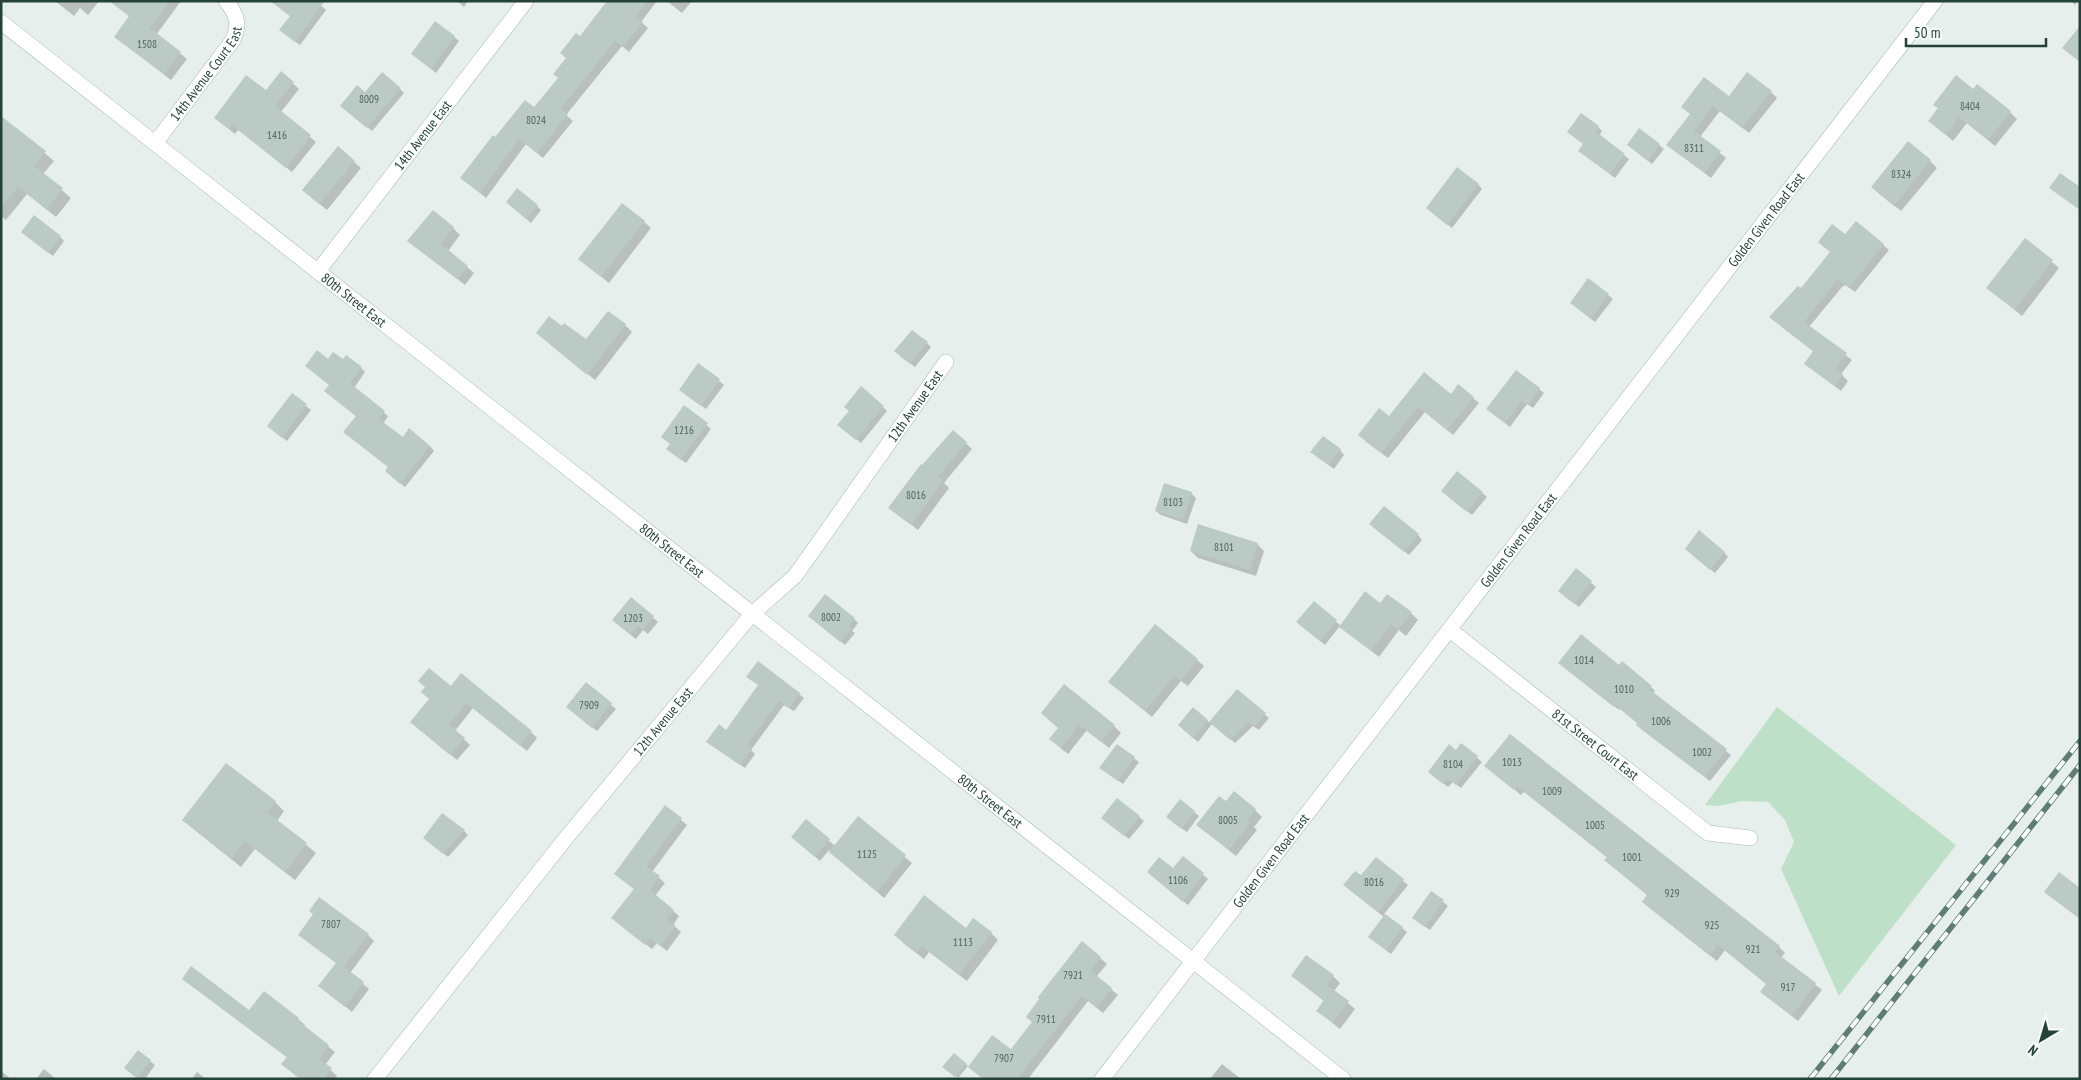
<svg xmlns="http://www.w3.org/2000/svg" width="2081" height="1080" font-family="'PT Sans Narrow',sans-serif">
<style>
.green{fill:#bfe0c8}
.shadow{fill:#0003}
.building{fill:#bbcac4}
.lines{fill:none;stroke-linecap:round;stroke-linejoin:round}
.minor-casing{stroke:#a8b8b2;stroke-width:16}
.minor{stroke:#fff;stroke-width:15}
.rail-casing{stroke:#5f7d75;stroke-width:5.5}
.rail{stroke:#f7fbf9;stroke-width:4;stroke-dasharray:11;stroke-linecap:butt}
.labels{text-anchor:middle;stroke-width:4.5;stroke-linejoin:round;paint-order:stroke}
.number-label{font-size:11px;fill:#4a645c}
.street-label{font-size:14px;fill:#24423a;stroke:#f7fbf9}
</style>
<rect width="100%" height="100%" fill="#e6efeb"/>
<!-- green -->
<path class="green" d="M1777,707L1956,845L1839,996L1781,869L1794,842L1785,820L1768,802L1742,801L1718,806L1705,805Z"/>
<!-- shadow -->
<path class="shadow" d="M55,1H99L88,15L80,8L74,16Z
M120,1H181L156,35L187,59L171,80L115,37L130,17L117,6Z
M316,1L326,10L300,45L285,34L291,17L279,7Z
M457,1H468L464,7Z
M608,1H657L641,22L648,28L629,52L622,46L566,115L573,121L543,158L526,144L486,198L462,178L496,139L535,109L560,78L567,58Z
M667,1H692L682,13Z
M2071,1H2078L2075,5Z
M454,37L459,41L436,73L413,54Z
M281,73L299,89L281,112L316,142L292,172L238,130L235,134L221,123L266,92Z
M400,89L404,93L372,131L346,110L366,94Z
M1973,90L2010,112L2017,119L1995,146L1967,123L1953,141L1929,121Z
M1771,92L1777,98L1749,133L1720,111L1700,137L1726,158L1711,178L1674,150L1691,114L1729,97Z
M1,117L54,161L43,174L71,198L56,217L27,194L6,220L1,216Z
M1598,127L1602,131L1599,136L1629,159L1615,178L1579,151Z
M1640,130L1664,149L1652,164L1628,145Z
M1930,161L1937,168L1901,211L1880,194Z
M354,162L361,168L327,210L311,197Z
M1478,184L1482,189L1452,228L1427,208Z
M512,206H537L541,210L531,223Z
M644,222L651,228L609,283L580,259Z
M453,228L460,235L448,251L474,273L465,285L409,241Z
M22,232L60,237L64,241L53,256Z
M1845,236L1883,245L1889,250L1855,292L1846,285L1842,287L1809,327L1852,360L1841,374L1848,381L1841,391L1805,364L1814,352L1777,323Z
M2025,239L2059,268L2022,316L1988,288Z
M1608,295L1613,299L1595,322L1571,303Z
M625,325L632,332L595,380L545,339L562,328L586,341Z
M927,343L931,347L915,367L900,356Z
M328,360H343L361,368L365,372L354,388L388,416L383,424L403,438L430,446L434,451L405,487L391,476L390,467L357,417L325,391L330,385Z
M698,365L724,385L706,409L680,390Z
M1516,372L1544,393L1533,408L1527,404L1510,427L1492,413Z
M1424,374L1451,396L1473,398L1479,403L1453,435L1425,412L1388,458L1365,441L1389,418Z
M292,395L311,410L287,441L268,426Z
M684,407L711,429L686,463L672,453Z
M883,407L887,411L861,443L843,429Z
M953,431L972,449L944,483L949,488L918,530L890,508Z
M1340,450L1344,455L1334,469L1316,456Z
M1191,493L1196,498L1187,524L1161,515L1156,511Z
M1482,493L1487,497L1472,515L1447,495Z
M1375,528L1418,535L1422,540L1409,555Z
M1257,544L1264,551L1256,576L1198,558L1191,551Z
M1724,552L1728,557L1715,573L1691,553Z
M1576,570L1596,587L1579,607L1564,595Z
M631,599L658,622L648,634L643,630L636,639L618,625Z
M1314,603L1341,626L1381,604L1411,613L1418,620L1406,636L1399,630L1379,657L1340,626L1325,645L1302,626Z
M854,619L858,623L852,631L855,633L845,645L814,620Z
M1197,660L1204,666L1188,686L1181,681L1152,717L1117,688Z
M1619,666L1651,687L1655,691L1653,694L1731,755L1710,781L1641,729L1639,723L1620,708L1619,710L1564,667Z
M586,684L616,709L597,731L572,711Z
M759,686L799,694L804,698L794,711L784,705L751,750L755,754L745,768L707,742L726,732Z
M451,687L531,732L537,738L527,751L473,708L455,731L470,745L457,760L418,728Z
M1237,691L1269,718L1259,730L1253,726L1235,743L1212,724L1198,742L1184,730L1207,720L1210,723Z
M1049,720L1114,726L1121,733L1109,748L1087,730L1068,754L1058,746L1059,728Z
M1461,745L1482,762L1461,788L1453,782L1448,787L1434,776Z
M1117,746L1139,762L1123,784L1101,768Z
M1486,766L1779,947L1785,953L1781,958L1822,990L1798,1021L1762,992L1768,985L1725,950L1717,961L1650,908L1648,896L1608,858L1524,792L1521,795Z
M1117,799L1144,821L1129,839L1107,822Z
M1180,801L1199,816L1187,832L1172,822Z
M275,802L284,811L277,821L316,853L295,880L255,849L241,867L183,820Z
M1226,803L1255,810L1262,817L1254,827L1257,830L1236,856L1205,831Z
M665,807L687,825L652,872L665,883L655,896L679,916L673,925L681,932L667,951L657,943L652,949L619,923L635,890L616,874Z
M858,818L912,863L884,898L829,850L820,861L797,841L806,821L835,846Z
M464,831L468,835L448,857L429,842Z
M1183,857L1208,879L1188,905L1153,876L1173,870Z
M1376,858L1408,885L1384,914L1407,932L1391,954L1374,941L1384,917L1349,889Z
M1432,893L1448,906L1430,930L1418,922Z
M966,930L991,933L998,940L967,981L929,952L924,959L902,942Z
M368,935L374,941L350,973L369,989L352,1012L320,986Z
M1082,943L1107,964L1096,977L1118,995L1103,1013L1088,1001L1028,1079H983L976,1073L970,1067L1011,1050L1033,1022Z
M1292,976H1333L1340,983L1334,991L1355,1009L1340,1029L1318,1011L1324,1001Z
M183,979L249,1011L264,992L298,1019L305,1025L304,1027L335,1052L325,1065L337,1076L335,1079H300L283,1064L288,1058Z
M138,1052L155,1065L145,1079H138L125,1068Z
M954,1055L968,1066L958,1078L944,1067Z
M1222,1064L1241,1079H1210Z
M44,1069L56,1079H36Z
M1,1071L11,1079H1Z
M197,1072L206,1079H192Z"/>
<!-- building -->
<path class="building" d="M109,1H170L150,28L181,52L164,74L114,37L129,16Z
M270,1H325L295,42L279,30L290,16Z
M607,1H647L636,16L643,22L623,47L615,41L561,109L568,114L537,153L519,139L480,193L460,178L493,135L495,137L525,100L534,107L558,78L553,74L566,58L560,53L576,33L580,36Z
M435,21L455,36L431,69L411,54Z
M2080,26V62L2062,48Z
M281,71L294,82L275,106L311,135L286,168L232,125L229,129L214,118L246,75L266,90Z
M382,72L401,88L367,128L340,106L357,85L365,92Z
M1747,72L1772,91L1742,128L1713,106L1694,131L1721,151L1705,173L1666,145L1690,114L1681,107L1704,77L1729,96Z
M1956,75L1973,89L1977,84L2011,111L1988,140L1959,117L1946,135L1928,121L1938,108L1933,105Z
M1581,113L1599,126L1595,131L1625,154L1610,174L1578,151L1583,144L1567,132Z
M1,116L46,151L34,166L63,188L47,209L18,187L1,207Z
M1639,128L1660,144L1648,161L1627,145Z
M1908,141L1931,160L1894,206L1871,187Z
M338,146L355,161L319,204L302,190Z
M1457,167L1479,184L1447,225L1426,208Z
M2060,173L2080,187V210L2049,188Z
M517,188L538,205L526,219L506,202Z
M622,203L645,221L601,277L578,259Z
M433,210L454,227L441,244L468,266L457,279L407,241Z
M34,215L61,236L48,253L21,232Z
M1856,221L1884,244L1849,288L1839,280L1836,281L1804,322L1847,353L1835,369L1843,374L1835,386L1804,364L1813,351L1769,317L1798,286L1801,288L1830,252L1818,242L1832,224L1845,234Z
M2025,238L2053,260L2015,310L1986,288Z
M1588,278L1609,294L1591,319L1570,303Z
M608,311L626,324L587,375L536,333L549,316L562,326L564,323L586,339Z
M912,330L928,342L910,364L894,351Z
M317,350L328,359L333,352L343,359L346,355L362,367L350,383L385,411L379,419L403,437L409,428L430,446L400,484L385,471L388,467L343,432L356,416L324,391L329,385L305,366Z
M698,363L720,379L701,406L679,390Z
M1516,370L1540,388L1528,405L1522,401L1505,423L1486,409Z
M1424,372L1451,394L1458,384L1474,397L1447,430L1418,407L1381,453L1358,435L1379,408L1389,416Z
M861,386L884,406L856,440L837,425L849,411L844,407Z
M292,393L307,404L282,438L267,426Z
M684,405L708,423L681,460L666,449L670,444L661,437Z
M953,430L967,442L938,477L943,481L911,525L888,508L921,464L922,465Z
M1323,436L1341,449L1329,465L1310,452Z
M1457,471L1483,492L1467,512L1441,491Z
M1164,483L1192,492L1183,520L1155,511Z
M1384,506L1419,534L1404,552L1369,524Z
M1198,524L1258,543L1250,570L1190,551Z
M1699,530L1725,552L1710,570L1685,549Z
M1576,568L1592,581L1574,604L1558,591Z
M1365,591L1380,603L1387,594L1412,612L1398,630L1391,624L1371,651L1339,627Z
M825,594L855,618L849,626L852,628L840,642L808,616Z
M631,597L654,616L643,630L638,626L631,635L612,620Z
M1314,601L1337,620L1320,641L1296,622Z
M1155,624L1198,659L1181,681L1174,676L1145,711L1108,682Z
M1581,634L1619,665L1622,661L1652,686L1649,689L1727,749L1705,777L1636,725L1637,723L1615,705L1614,707L1558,663Z
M758,661L800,693L789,708L779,701L747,745L752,749L740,765L706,742L719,724L726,730L758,685L746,677Z
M429,668L451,686L461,673L532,731L520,746L466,703L449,725L465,738L450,755L410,722L429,699L421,692L425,687L418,681Z
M586,682L612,703L592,728L566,707Z
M1064,684L1115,725L1101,742L1079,725L1061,748L1049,739L1058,728L1041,713Z
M1237,689L1266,713L1254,727L1248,722L1230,740L1209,722Z
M1193,707L1208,720L1193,738L1178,725Z
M1510,734L1780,946L1775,952L1816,983L1792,1016L1760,992L1766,984L1718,945L1710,956L1642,902L1647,895L1604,860L1607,857L1517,786L1514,790L1484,766Z
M1461,743L1478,756L1456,785L1448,779L1443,784L1428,772L1449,744L1456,750Z
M1117,744L1135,757L1118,781L1099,768Z
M226,763L276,801L267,812L307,843L285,872L245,841L231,859L182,820Z
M1234,791L1256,809L1247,820L1251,822L1229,850L1196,825L1219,796L1226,801Z
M1117,798L1140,816L1124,836L1101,818Z
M1180,799L1195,811L1182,829L1166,817Z
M665,805L682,818L646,866L660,876L650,890L674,910L667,919L676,926L660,946L650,938L645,945L611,918L634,889L614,874Z
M442,813L465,830L443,854L423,838Z
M858,816L906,855L877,892L829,852Z
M806,819L830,839L815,857L791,837Z
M1183,856L1204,873L1183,902L1147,872L1159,857L1173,868Z
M1376,857L1404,879L1378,912L1343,885L1355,871L1361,875Z
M2059,872L2080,888V919L2044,892Z
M1431,891L1444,900L1425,927L1412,918Z
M924,895L966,928L973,918L992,932L959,975L922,946L916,953L894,935Z
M319,897L369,934L344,967L364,982L345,1007L318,986L336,963L298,935L313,914L309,911Z
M1385,914L1403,927L1386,950L1368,937Z
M1082,941L1101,957L1091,971L1112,988L1097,1007L1082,996L1017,1079H983L968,1067L992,1035L1011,1049L1032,1022L1026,1017L1039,999L1038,997Z
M1306,955L1334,975L1327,985L1349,1001L1333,1023L1316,1011L1324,1000L1291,976Z
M191,966L249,1010L264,991L299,1018L297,1020L329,1045L319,1059L332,1068L324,1079H300L281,1064L287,1057L182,979Z
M138,1050L151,1060L137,1078L124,1068Z
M954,1053L967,1064L955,1077L942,1067Z"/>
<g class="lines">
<!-- minor casing -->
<g class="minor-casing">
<g id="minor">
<path id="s1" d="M1,22L1343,1079"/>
<path id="s2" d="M156,142L233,40C240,25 237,14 226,1"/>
<path id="s3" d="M319,270L526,1"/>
<path id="s4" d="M1450,630L1708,833L1750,838"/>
<path id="s5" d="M375,1079L566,838L752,614L795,576L946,362"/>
<path id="s6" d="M1102,1079L1935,1"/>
</g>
</g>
<!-- minor -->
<use href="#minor" class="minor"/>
<!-- rail casing -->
<g class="rail-casing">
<path id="rail" d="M1810,1079L2080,741
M1831,1079L2080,765"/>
</g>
<!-- rail -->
<use href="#rail" class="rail"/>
</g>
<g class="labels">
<!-- number labels -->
<g class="number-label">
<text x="147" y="48">1508</text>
<text x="369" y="103">8009</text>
<text x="1970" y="110">8404</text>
<text x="536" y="124">8024</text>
<text x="277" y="139">1416</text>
<text x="1694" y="152">8311</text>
<text x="1901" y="178">8324</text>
<text x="684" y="434">1216</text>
<text x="916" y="499">8016</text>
<text x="1173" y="506">8103</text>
<text x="1224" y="551">8101</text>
<text x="831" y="621">8002</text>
<text x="633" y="622">1203</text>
<text x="1584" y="664">1014</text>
<text x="1624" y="693">1010</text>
<text x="589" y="709">7909</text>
<text x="1661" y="725">1006</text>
<text x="1702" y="756">1002</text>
<text x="1512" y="766">1013</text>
<text x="1453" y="768">8104</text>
<text x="1552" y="795">1009</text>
<text x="1228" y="824">8005</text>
<text x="1595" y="829">1005</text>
<text x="867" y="858">1125</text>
<text x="1632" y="861">1001</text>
<text x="1178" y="884">1106</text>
<text x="1374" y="886">8016</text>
<text x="1672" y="897">929</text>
<text x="331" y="928">7807</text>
<text x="1712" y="929">925</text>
<text x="963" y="946">1113</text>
<text x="1753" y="953">921</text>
<text x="1073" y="979">7921</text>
<text x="1788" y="991">917</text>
<text x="1046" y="1023">7911</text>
<text x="1004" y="1062">7907</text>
</g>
<!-- street labels -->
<g class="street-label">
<text dy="5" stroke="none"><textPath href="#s2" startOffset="85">14th Avenue Court East</textPath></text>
<text dy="5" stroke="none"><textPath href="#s3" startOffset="170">14th Avenue East</textPath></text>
<text dy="5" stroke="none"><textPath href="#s6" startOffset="1086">Golden Given Road East</textPath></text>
<text dy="5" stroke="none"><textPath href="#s1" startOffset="449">80th Street East</textPath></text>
<text dy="5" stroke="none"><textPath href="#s5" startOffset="864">12th Avenue East</textPath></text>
<text dy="5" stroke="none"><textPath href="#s6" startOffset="681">Golden Given Road East</textPath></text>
<text dy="5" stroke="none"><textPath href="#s1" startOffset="854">80th Street East</textPath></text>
<text dy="5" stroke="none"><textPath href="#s5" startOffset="459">12th Avenue East</textPath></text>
<text dy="5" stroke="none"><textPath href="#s4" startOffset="185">81st Street Court East</textPath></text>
<text dy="5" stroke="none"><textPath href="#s1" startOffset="1259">80th Street East</textPath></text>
<text dy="5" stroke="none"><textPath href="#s6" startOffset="276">Golden Given Road East</textPath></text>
</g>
</g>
<!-- border -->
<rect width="2081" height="1080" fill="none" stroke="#24423a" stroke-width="5"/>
<!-- north arrow -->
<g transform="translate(2041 1040) rotate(218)" stroke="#f7fbf9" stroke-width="4" paint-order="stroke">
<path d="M0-4L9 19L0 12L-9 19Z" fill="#24423a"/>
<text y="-8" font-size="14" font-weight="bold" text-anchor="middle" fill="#24423a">N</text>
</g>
<!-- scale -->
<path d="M1906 38v8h140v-8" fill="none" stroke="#24423a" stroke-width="2.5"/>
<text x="1914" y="38" font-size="15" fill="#24423a" stroke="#f7fbf9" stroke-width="4" paint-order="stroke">50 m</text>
</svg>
